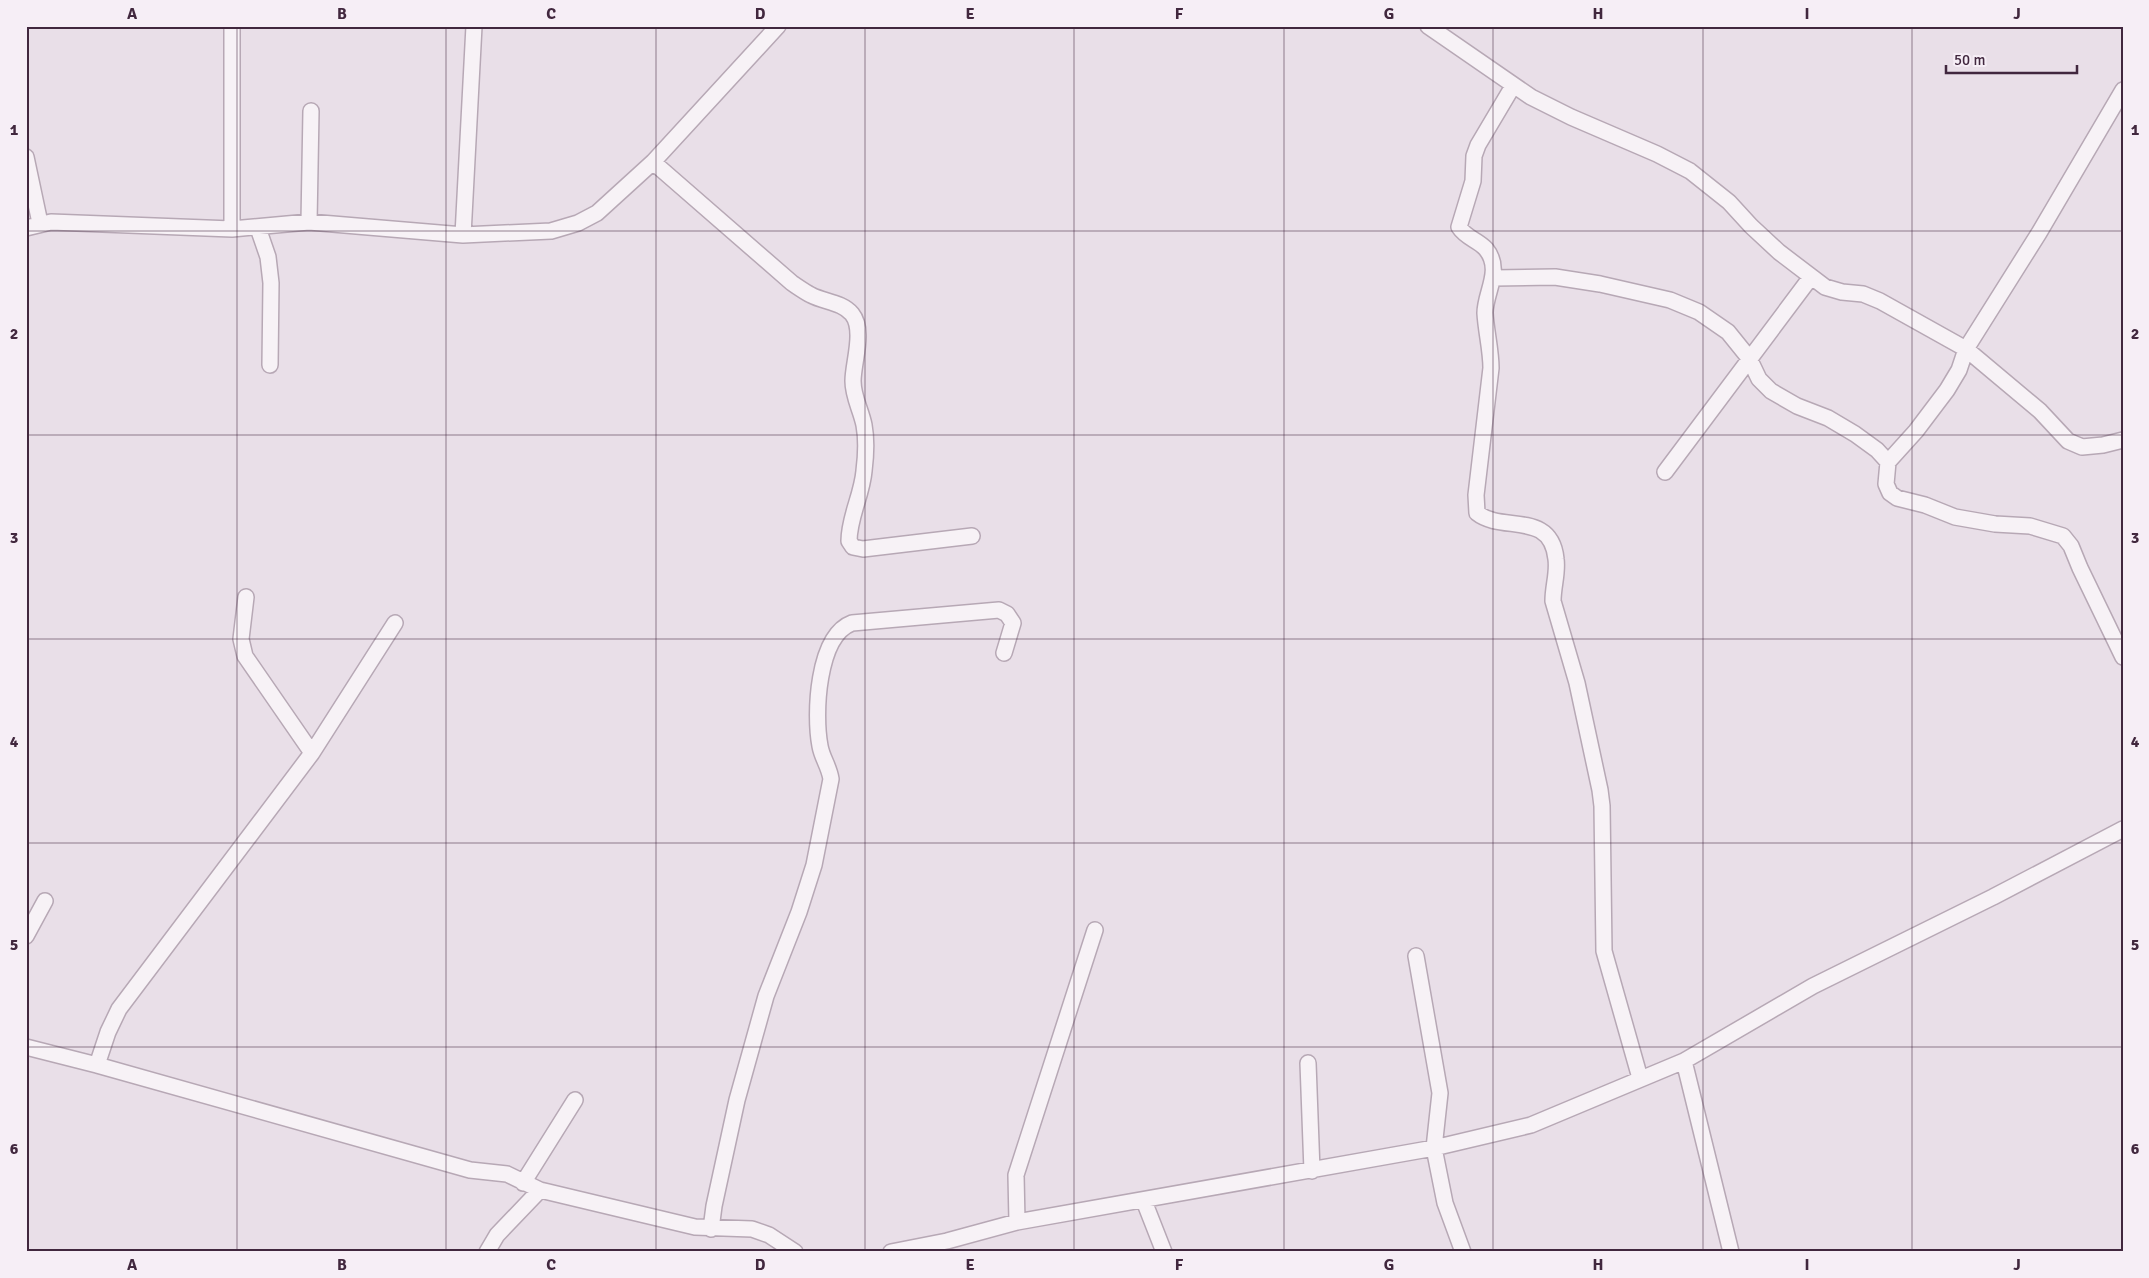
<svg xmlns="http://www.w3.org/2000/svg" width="2149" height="1278" font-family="Signika,sans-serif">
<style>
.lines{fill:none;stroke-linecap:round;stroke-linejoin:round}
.street-casing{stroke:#b7a8b5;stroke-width:18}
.street{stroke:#f7f2f6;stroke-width:15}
.grid{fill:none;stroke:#41273e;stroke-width:1;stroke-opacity:0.55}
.neatline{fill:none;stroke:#41273e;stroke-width:2}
.grid-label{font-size:16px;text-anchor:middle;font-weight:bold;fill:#41273e}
</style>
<rect width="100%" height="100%" fill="#e9dfe8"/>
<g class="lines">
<!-- street casing -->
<g class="street-casing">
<path id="street" d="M232,26V229
M1428,26L1531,97L1571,117L1657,154L1690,171L1729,202L1751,226L1779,252L1825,287L1842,292L1863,294L1880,301L1966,349L2040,411L2068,441L2082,447L2103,445L2123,440
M1513,86L1478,145L1474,156L1473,181L1459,227C1466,238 1478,240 1486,249C1503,270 1485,292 1485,313C1486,331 1491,350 1491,368L1476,495L1477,513C1502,533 1551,510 1556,559C1558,573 1553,586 1553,601L1577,683L1600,790L1602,806L1604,951L1640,1078
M2123,90L2039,233L1966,349L1959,370L1947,390L1916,431L1888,462L1886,484L1890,493L1897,498L1925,505L1955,517L1995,524L2030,526L2063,536L2071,546L2080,568L2123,657
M26,157L40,223
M653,162L792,283C798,287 805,292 811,295C824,302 842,302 852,314C865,330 853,363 853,381C853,397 861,410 864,425C867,441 866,455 864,471C862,495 849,517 849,541L853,547L863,549L972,536
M309,222L311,111
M26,228L51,222L232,229L309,222L463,235L551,231L578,223L597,213L653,162L778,26
M258,228L268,257L271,283L270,365
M463,235L474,26
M1494,278L1555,277L1600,284L1670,300L1699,312L1728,332L1749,358L1759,379L1771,391L1797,406L1828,418L1855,434L1877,450L1888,462
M1665,472L1811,277
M246,597L241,639L245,656L312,753
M26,936L45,901
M1416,956L1440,1093L1434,1148L1445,1203L1463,1252
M26,1047L97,1065L470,1170L507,1174L540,1190L695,1227L752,1229L769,1235L795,1252
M1684,1061L1731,1252
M1308,1063L1312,1171
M97,1065L108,1032L119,1009L312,753L395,623
M523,1183L575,1100
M1144,1201L1164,1252
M1017,1222L1016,1175L1095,930
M711,1229L714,1206L737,1100L766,996L799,912L814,865L831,779C829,766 822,758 820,746C814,715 817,636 852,623L999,610L1007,614L1013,623L1004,653
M487,1252L497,1235L540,1190
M891,1252L947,1241L1017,1222L1434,1148L1531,1125L1684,1061L1813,986L1993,897L2123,829"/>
</g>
<!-- street -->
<use href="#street" class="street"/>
</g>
<!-- grid -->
<path class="grid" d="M237,26V1252M446,26V1252M656,26V1252M865,26V1252M1074,26V1252M1284,26V1252M1493,26V1252M1703,26V1252M1912,26V1252M26,231H2123M26,435H2123M26,639H2123M26,843H2123M26,1047H2123"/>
<!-- border -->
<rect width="2149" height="1278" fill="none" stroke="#f6eef6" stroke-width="55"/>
<!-- scale -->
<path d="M1946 65v8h131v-8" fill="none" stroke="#41273e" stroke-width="2.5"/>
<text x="1954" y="65" font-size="15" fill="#41273e" stroke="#f6eef6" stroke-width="4" paint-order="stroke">50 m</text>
<rect x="28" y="28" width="2094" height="1222" class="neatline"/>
<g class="grid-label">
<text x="132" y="19">A</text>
<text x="342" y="19">B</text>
<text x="551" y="19">C</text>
<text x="760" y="19">D</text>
<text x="970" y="19">E</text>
<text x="1179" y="19">F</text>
<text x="1389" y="19">G</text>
<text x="1598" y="19">H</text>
<text x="1807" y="19">I</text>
<text x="2017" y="19">J</text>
<text x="14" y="135">1</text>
<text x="2135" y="135">1</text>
<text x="14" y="339">2</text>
<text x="2135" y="339">2</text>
<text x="14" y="543">3</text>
<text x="2135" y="543">3</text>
<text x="14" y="747">4</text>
<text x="2135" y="747">4</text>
<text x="14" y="950">5</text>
<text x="2135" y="950">5</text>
<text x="14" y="1154">6</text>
<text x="2135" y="1154">6</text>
<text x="132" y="1270">A</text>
<text x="342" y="1270">B</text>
<text x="551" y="1270">C</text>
<text x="760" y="1270">D</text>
<text x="970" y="1270">E</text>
<text x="1179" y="1270">F</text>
<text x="1389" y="1270">G</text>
<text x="1598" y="1270">H</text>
<text x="1807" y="1270">I</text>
<text x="2017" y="1270">J</text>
</g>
</svg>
